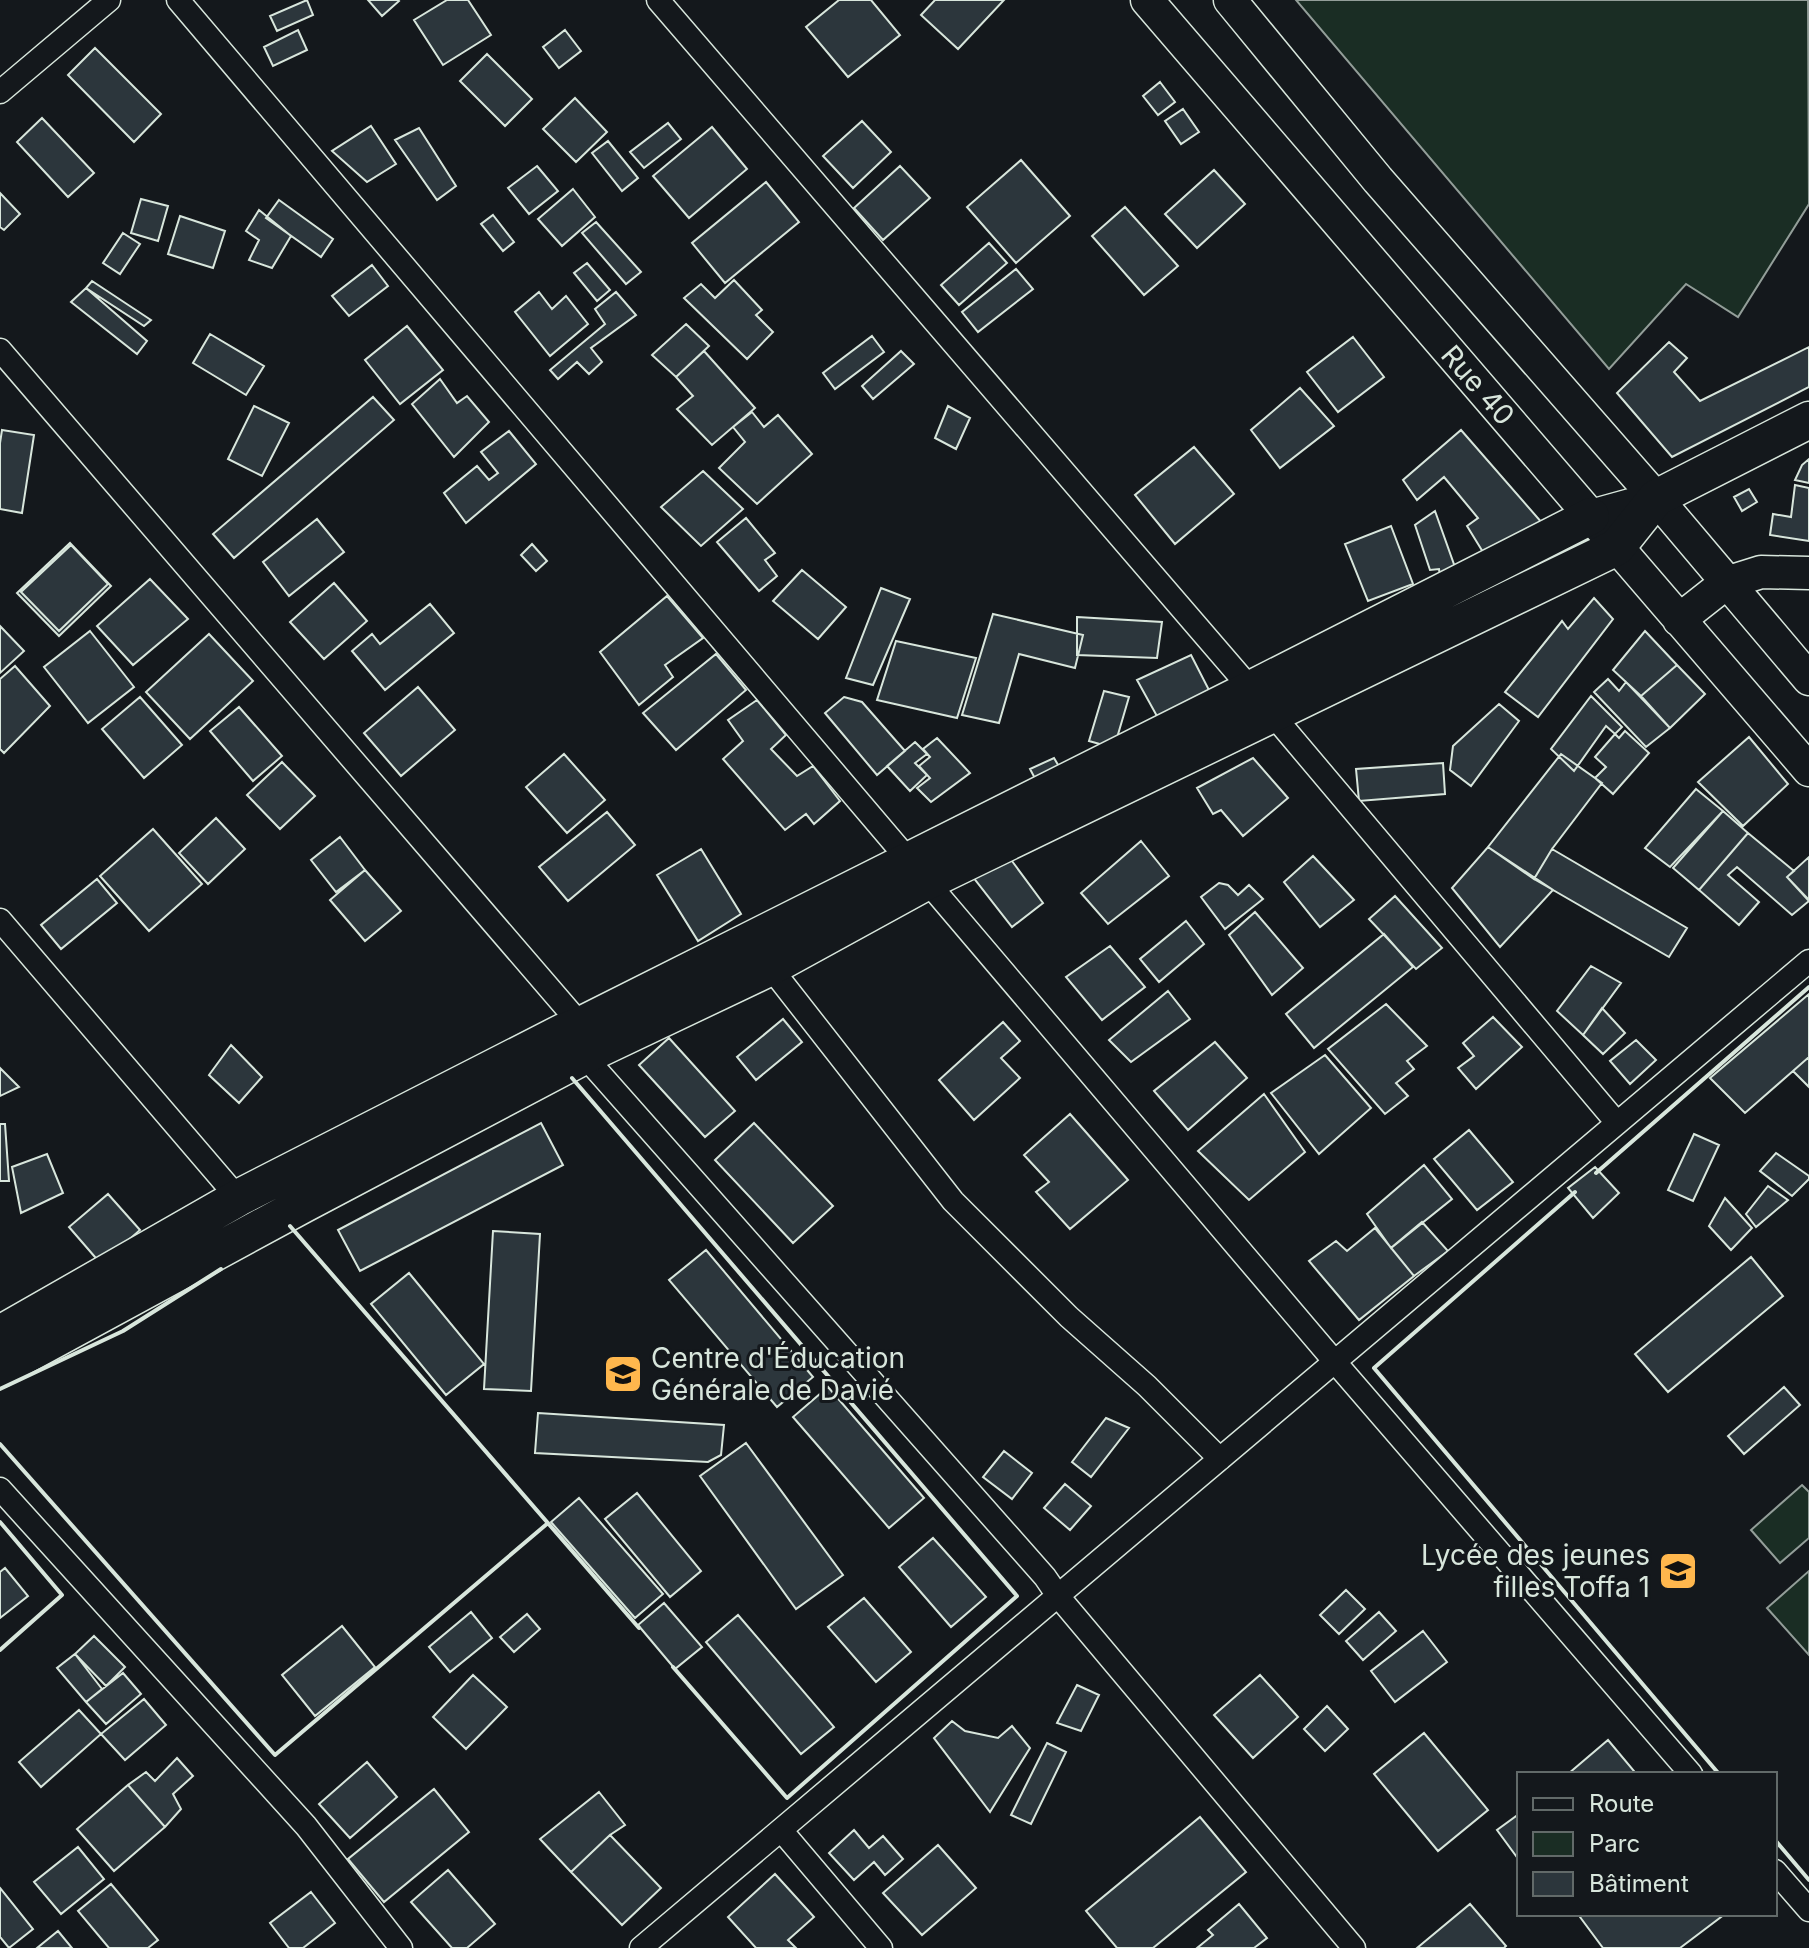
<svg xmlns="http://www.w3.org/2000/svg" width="1809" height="1948" font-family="Inter,sans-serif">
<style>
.green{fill:#1a2d24;stroke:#939e99;stroke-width:2}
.building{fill:#2c363c;stroke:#d8e6dc;stroke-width:2}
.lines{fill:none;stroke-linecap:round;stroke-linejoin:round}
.street-casing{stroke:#d8e6dc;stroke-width:25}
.secondary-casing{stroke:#d8e6dc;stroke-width:35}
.primary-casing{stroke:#d8e6dc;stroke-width:39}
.street{stroke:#14181c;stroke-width:22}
.secondary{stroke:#14181c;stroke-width:32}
.primary{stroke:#14181c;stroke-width:36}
.wall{stroke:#d8e6dc;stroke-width:4}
.labels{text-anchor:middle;stroke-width:6;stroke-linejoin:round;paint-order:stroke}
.street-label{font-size:28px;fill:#d8e6dc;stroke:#14181c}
.poi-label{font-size:28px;fill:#d8e6dc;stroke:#14181c;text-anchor:start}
</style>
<rect width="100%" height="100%" fill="#14181c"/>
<!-- green -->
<path class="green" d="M1296,0H1808L1809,204L1738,317L1686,284L1609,369Z
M1802,1485L1809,1492V1538L1780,1563L1751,1530Z
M1809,1571V1655L1767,1608Z"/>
<!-- building -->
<path class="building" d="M307,0L313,15L277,31L270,16Z
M368,0H398L399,1L382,16Z
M447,0H468L491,35L443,65L414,20Z
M839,0H871L900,35L848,77L806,27Z
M935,0H1004L958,49L921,15Z
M298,30L307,50L273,66L264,47Z
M565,30L581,51L559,68L543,47Z
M95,48L161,114L134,142L68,75Z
M487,54L532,99L505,126L460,81Z
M1160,82L1175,102L1158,115L1143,96Z
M575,98L607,132L576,162L543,129Z
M1183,109L1199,132L1181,144L1165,121Z
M42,118L94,173L68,197L17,142Z
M862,121L891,152L853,188L823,156Z
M668,123L681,139L644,168L630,152Z
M371,126L396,164L367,182L332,151Z
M712,127L747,169L689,218L653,176Z
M419,128L456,186L437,200L395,140Z
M608,141L638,178L622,191L592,153Z
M1021,160L1070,216L1016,263L967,207Z
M537,166L558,191L529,214L508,188Z
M900,166L930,198L883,240L854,208Z
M1214,170L1245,204L1197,248L1165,214Z
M766,182L799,222L725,283L692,243Z
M573,189L595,217L562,246L538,219Z
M0,193L20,214L4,230L0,227Z
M141,199L168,206L158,241L131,233Z
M279,200L333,239L321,257L266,218Z
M1125,207L1178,266L1144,295L1092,236Z
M259,210L291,236L272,268L249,260L259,240L246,231Z
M493,215L514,242L503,251L481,224Z
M180,216L225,231L213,268L168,254Z
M596,222L641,272L626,284L582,233Z
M123,233L140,244L120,274L103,263Z
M989,243L1007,263L959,305L941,285Z
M587,263L610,290L597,301L574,273Z
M372,265L388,286L349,316L332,296Z
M1016,269L1033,289L978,332L962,312Z
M734,280L762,310L756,315L773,332L747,359L684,298L701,284L715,298Z
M92,281L151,320L144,326L86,288Z
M86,288L147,341L137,354L71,302Z
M539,292L552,309L566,296L588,324L550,356L515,312Z
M616,292L636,315L591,348L602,362L589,374L577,362L558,379L550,370L605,324L595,309Z
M686,324L709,346L676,377L652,355Z
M407,326L443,370L400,404L365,360Z
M210,334L264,366L246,395L193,363Z
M872,336L884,352L835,389L823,373Z
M1353,337L1384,377L1338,412L1307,372Z
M1669,342L1687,358L1674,372L1700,401L1809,347V387L1672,457L1617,393Z
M704,351L755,408L712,445L677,409L693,396L676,377Z
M901,351L914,364L873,399L862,386Z
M440,379L457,403L467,396L489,422L454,457L412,404Z
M1300,388L1334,426L1280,468L1251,430Z
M373,397L394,420L234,558L213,534Z
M254,406L289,423L262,476L228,459Z
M948,406L970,418L956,449L935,438Z
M752,412L764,427L778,415L812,454L757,504L719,468L745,442L733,427Z
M2,430L34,435L22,513L0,509V443Z
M1461,430L1543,524L1486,557L1467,526L1478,518L1444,477L1417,500L1403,480Z
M509,431L536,464L466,523L444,493L477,466L489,480L498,473L481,452Z
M1194,447L1234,494L1175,544L1135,495Z
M1809,459V483L1795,480L1802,465Z
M703,471L743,509L701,546L661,507Z
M1795,485L1809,488V541L1770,535L1773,514L1791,517Z
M1749,489L1757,502L1742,511L1734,497Z
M1435,511L1456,570L1441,582L1439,569L1430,570L1415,525Z
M746,518L775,553L765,560L777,576L759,591L717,542Z
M317,519L344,552L289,596L263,562Z
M1391,526L1413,584L1368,601L1345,544Z
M70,543L111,586L59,636L17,593Z
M532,544L547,561L536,571L521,555Z
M71,545L108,584L59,631L21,592Z
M802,570L846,607L818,639L773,601Z
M150,579L188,619L133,665L97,626Z
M334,583L367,621L324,659L290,622Z
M881,588L910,599L873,685L846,678Z
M667,596L703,638L665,665L673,677L639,705L600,652Z
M1594,598L1613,619L1538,717L1505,692L1562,621L1568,629Z
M430,604L454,633L385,690L352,651L372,634L380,644Z
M993,614L1083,635L1075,668L1019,654L999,723L962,715Z
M1077,617L1162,622L1157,658L1077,655Z
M0,626L24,651L0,673Z
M90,631L134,687L88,723L44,667Z
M1645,631L1677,665L1641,696L1613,670Z
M209,634L253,681L190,739L146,692Z
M896,641L976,658L957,718L877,700Z
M716,654L746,690L676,750L643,713Z
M1191,655L1210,692L1158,718L1137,680Z
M1677,665L1705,694L1670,728L1641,696Z
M15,666L50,706L4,753L0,749V679Z
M1608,679L1619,691L1626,682L1670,728L1646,747L1594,692Z
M418,687L455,730L401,776L364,733Z
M1104,691L1129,697L1114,748L1089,741Z
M1591,696L1622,727L1615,734L1606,726L1574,771L1551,749Z
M140,697L182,745L144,778L102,729Z
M844,697L862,702L905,751L877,775L825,713Z
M757,700L786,735L771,749L797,776L813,766L840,801L814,824L806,814L785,830L723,759L743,741L728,720Z
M1499,704L1519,721L1471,786L1450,770L1453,746Z
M239,707L282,756L253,781L210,731Z
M1625,731L1649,753L1613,794L1595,778L1606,767L1595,757L1615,734L1619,738Z
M1749,737L1788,784L1743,826L1698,782Z
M937,738L970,773L931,802L917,788L930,778L919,766L930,757L923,749Z
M915,742L927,754L915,763L927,775L910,791L887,766Z
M564,754L605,800L567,833L526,787Z
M1561,754L1602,783L1552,849L1534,879L1488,847Z
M1054,758L1064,775L1040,788L1030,769Z
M1253,758L1288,798L1243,836L1221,810L1213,814L1197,788Z
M282,762L315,796L280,829L247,795Z
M1443,763L1445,794L1359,801L1356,769Z
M1696,789L1723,811L1670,867L1645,848Z
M1723,811L1748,833L1699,890L1673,868Z
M607,812L635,845L568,901L539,867Z
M216,818L245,849L208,884L179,853Z
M153,829L202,884L149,931L100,876Z
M1748,833L1794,871L1787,877L1809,901L1792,915L1737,867L1728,875L1759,902L1739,925L1699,890Z
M340,837L365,870L336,892L311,860Z
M1141,841L1169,876L1108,924L1081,893Z
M1488,847L1553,890L1500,947L1452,888Z
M701,849L741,914L698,941L657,875Z
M1552,849L1687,928L1669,957L1534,879Z
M1313,856L1354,900L1320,927L1284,882Z
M1009,857L1043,903L1012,927L973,877Z
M1809,857V900L1787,877Z
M365,870L401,911L365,941L330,900Z
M97,879L117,903L61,949L41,925Z
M1219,883L1228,885L1238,895L1249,885L1263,899L1225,929L1201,897Z
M1395,896L1442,948L1416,969L1369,919Z
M1255,912L1303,968L1272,995L1229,935Z
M1186,921L1204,944L1159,982L1140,959Z
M1384,934L1413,967L1314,1048L1286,1014Z
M1110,946L1145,987L1102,1020L1066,977Z
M1591,966L1621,983L1583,1035L1557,1011Z
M1168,991L1190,1019L1131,1062L1109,1040Z
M1809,994V1057L1745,1113L1710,1078Z
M1386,1004L1427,1046L1407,1061L1414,1069L1396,1083L1408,1096L1385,1114L1328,1049Z
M1602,1008L1625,1033L1603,1054L1583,1035Z
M1493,1017L1522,1047L1476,1089L1458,1068L1474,1056L1463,1043Z
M783,1019L802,1042L756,1080L737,1057Z
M1003,1022L1020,1041L1001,1058L1020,1078L974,1120L939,1080Z
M669,1038L735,1111L705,1137L639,1065Z
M1636,1040L1656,1060L1630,1084L1610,1061Z
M1215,1042L1247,1078L1188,1130L1154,1091Z
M231,1045L262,1077L239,1103L209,1075Z
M1325,1055L1371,1108L1319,1154L1271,1093Z
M1809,1057V1087L1793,1071Z
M0,1068L19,1087L0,1096Z
M1264,1094L1305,1152L1249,1200L1198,1151Z
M1070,1114L1128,1180L1070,1229L1036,1192L1049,1182L1024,1155Z
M541,1123L563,1165L360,1271L338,1230Z
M754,1123L833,1206L793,1243L715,1160Z
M0,1124H5L9,1181H0Z
M1469,1130L1513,1182L1477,1210L1434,1159Z
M1694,1134L1719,1145L1693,1201L1668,1190Z
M1776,1153L1809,1176V1179L1792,1196L1760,1171Z
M47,1154L63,1193L21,1213L12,1167Z
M1424,1165L1452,1199L1391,1248L1367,1214Z
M1595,1167L1619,1193L1593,1218L1568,1188Z
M1768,1186L1788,1200L1756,1227L1746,1214Z
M108,1194L140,1230L101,1264L69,1227Z
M1725,1198L1752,1228L1731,1250L1709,1226Z
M1422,1222L1448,1251L1414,1276L1391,1248Z
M1375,1228L1414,1276L1359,1320L1309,1261L1336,1241L1347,1251Z
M493,1231L540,1234L531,1391L484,1389Z
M706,1250L813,1377L777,1407L669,1280Z
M1751,1257L1783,1296L1668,1392L1635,1354Z
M409,1273L484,1364L446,1395L371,1304Z
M828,1387L924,1498L889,1528L793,1417Z
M1784,1387L1800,1405L1744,1454L1728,1436Z
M538,1413L724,1425L721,1455L708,1462L535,1453Z
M1106,1418L1129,1428L1091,1477L1072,1462Z
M746,1443L843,1575L796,1609L700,1476Z
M1004,1451L1032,1473L1012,1499L983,1477Z
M1065,1484L1091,1506L1070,1530L1044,1508Z
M637,1493L701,1571L670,1597L605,1519Z
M579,1498L663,1594L635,1618L551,1522Z
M933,1538L986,1597L951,1627L899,1567Z
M5,1568L28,1596L0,1618V1572Z
M1346,1590L1365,1609L1339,1634L1320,1615Z
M864,1598L911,1652L876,1682L828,1627Z
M664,1603L702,1647L675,1669L638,1625Z
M471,1612L492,1638L450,1672L429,1647Z
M1379,1612L1396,1631L1363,1660L1346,1641Z
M527,1614L540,1629L514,1652L500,1637Z
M738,1615L834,1727L801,1754L706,1642Z
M342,1626L375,1667L315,1716L282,1675Z
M1423,1631L1447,1662L1395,1702L1371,1671Z
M94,1636L125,1667L106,1686L75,1654Z
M75,1654L102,1689L86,1702L57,1668Z
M123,1673L141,1694L106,1724L86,1702Z
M473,1675L507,1707L466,1749L433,1717Z
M1260,1675L1298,1717L1253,1758L1214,1715Z
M1077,1685L1099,1695L1081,1731L1057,1723Z
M144,1699L166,1725L125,1760L101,1734Z
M1327,1706L1348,1729L1325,1751L1304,1729Z
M79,1710L101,1734L41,1787L19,1762Z
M952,1721L965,1731L998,1738L1012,1726L1030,1748L990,1812L934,1738Z
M1424,1733L1488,1810L1438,1851L1374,1774Z
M1608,1740L1634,1771L1630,1774H1568Z
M1047,1743L1066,1752L1031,1824L1011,1815Z
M177,1758L193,1776L173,1794L181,1809L165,1827L128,1785L146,1772L155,1781Z
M367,1762L397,1797L350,1838L319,1804Z
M128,1785L165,1827L114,1871L77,1829Z
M434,1789L469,1832L384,1902L348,1859Z
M599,1792L625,1825L610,1835L571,1872L540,1839Z
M1519,1814V1860L1497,1830Z
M1200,1817L1246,1872L1153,1948H1117L1086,1911Z
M854,1830L869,1848L883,1836L903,1859L885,1875L874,1862L854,1880L829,1853Z
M610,1835L661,1888L622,1925L571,1872Z
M938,1845L976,1888L922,1935L883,1893Z
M78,1847L104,1879L61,1914L34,1882Z
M448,1870L495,1924L467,1948H452L411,1902Z
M775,1874L814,1917L788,1940L796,1948H756L728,1917Z
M111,1884L158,1940L148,1948H109L78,1911Z
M0,1888L33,1929L9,1948L0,1937Z
M311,1892L335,1923L303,1948H289L270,1923Z
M1239,1904L1267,1938L1254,1948H1197L1213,1935L1208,1930Z
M1470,1904L1506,1946L1504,1948H1417Z
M1584,1914H1725L1680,1948H1603L1580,1917Z
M58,1931L72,1948H37Z"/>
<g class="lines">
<!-- street casing -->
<g class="street-casing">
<path id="street" d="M178,0L1335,1362L1691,1774
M658,0L1251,689L1617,1123
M0,92L109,0
M0,350L581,1025
M0,920L238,1198
M763,958L953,1201L1069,1317L1147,1386L1220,1459
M579,1050L1045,1577L1058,1596L1354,1948
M0,1489L306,1826L401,1948
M781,1830L881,1948
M1775,1871L1809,1910
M641,1948L1809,961"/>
</g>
<!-- secondary casing -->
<g class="secondary-casing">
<path id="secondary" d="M1147,0L1809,770
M1230,0L1378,180L1656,498L1809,679
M1591,516L1656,498
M1679,620L1726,583L1761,572L1809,573"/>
</g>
<!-- primary casing -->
<g class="primary-casing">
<path id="primary" d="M0,1334L238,1198L563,1032L581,1025L1251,689L1591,516
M0,1369L304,1204L584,1056L771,967L926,882L1617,547L1656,498L1809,420"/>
</g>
<!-- street -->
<use href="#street" class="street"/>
<!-- secondary -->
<use href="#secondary" class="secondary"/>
<!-- primary -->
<use href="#primary" class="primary"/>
<!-- wall -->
<path class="wall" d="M572,1078L1017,1596L787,1798L673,1667
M1596,1173L1809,987
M1575,1192L1374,1368L1719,1774
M290,1226L639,1628
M0,1389L123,1331L221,1269
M0,1444L275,1755L548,1523
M0,1522L62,1595L0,1650
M1775,1840L1809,1880"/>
</g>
<!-- icons -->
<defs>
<g id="school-square" transform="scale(2)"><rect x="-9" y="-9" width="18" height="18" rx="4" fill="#ffb74d" stroke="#14181c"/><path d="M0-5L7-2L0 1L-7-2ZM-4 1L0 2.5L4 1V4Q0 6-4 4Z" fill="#111"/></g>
</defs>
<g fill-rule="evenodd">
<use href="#school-square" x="623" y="1374"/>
<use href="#school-square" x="1678" y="1571"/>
</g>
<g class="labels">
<!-- street labels -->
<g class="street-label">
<text transform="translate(1478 385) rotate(49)" y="10">Rue 40</text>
</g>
<!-- poi labels -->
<g class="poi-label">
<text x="651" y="1368">Centre d'Éducation<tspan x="651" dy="32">Générale de Davié</tspan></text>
<text x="1650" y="1565" text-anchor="end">Lycée des jeunes<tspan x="1650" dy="32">filles Toffa 1</tspan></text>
</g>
</g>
<!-- legend -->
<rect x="1517" y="1772" width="260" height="144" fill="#14181c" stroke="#626a69" stroke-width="2"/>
<rect x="1533" y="1798" width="40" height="12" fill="#14181c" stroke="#626a69" stroke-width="2"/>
<text x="1589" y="1812" font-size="24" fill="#d8e6dc">Route</text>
<rect x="1533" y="1832" width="40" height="24" fill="#1a2d24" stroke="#626a69" stroke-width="2"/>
<text x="1589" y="1852" font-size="24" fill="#d8e6dc">Parc</text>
<rect x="1533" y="1872" width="40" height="24" fill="#2c363c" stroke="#626a69" stroke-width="2"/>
<text x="1589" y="1892" font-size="24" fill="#d8e6dc">Bâtiment</text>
</svg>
